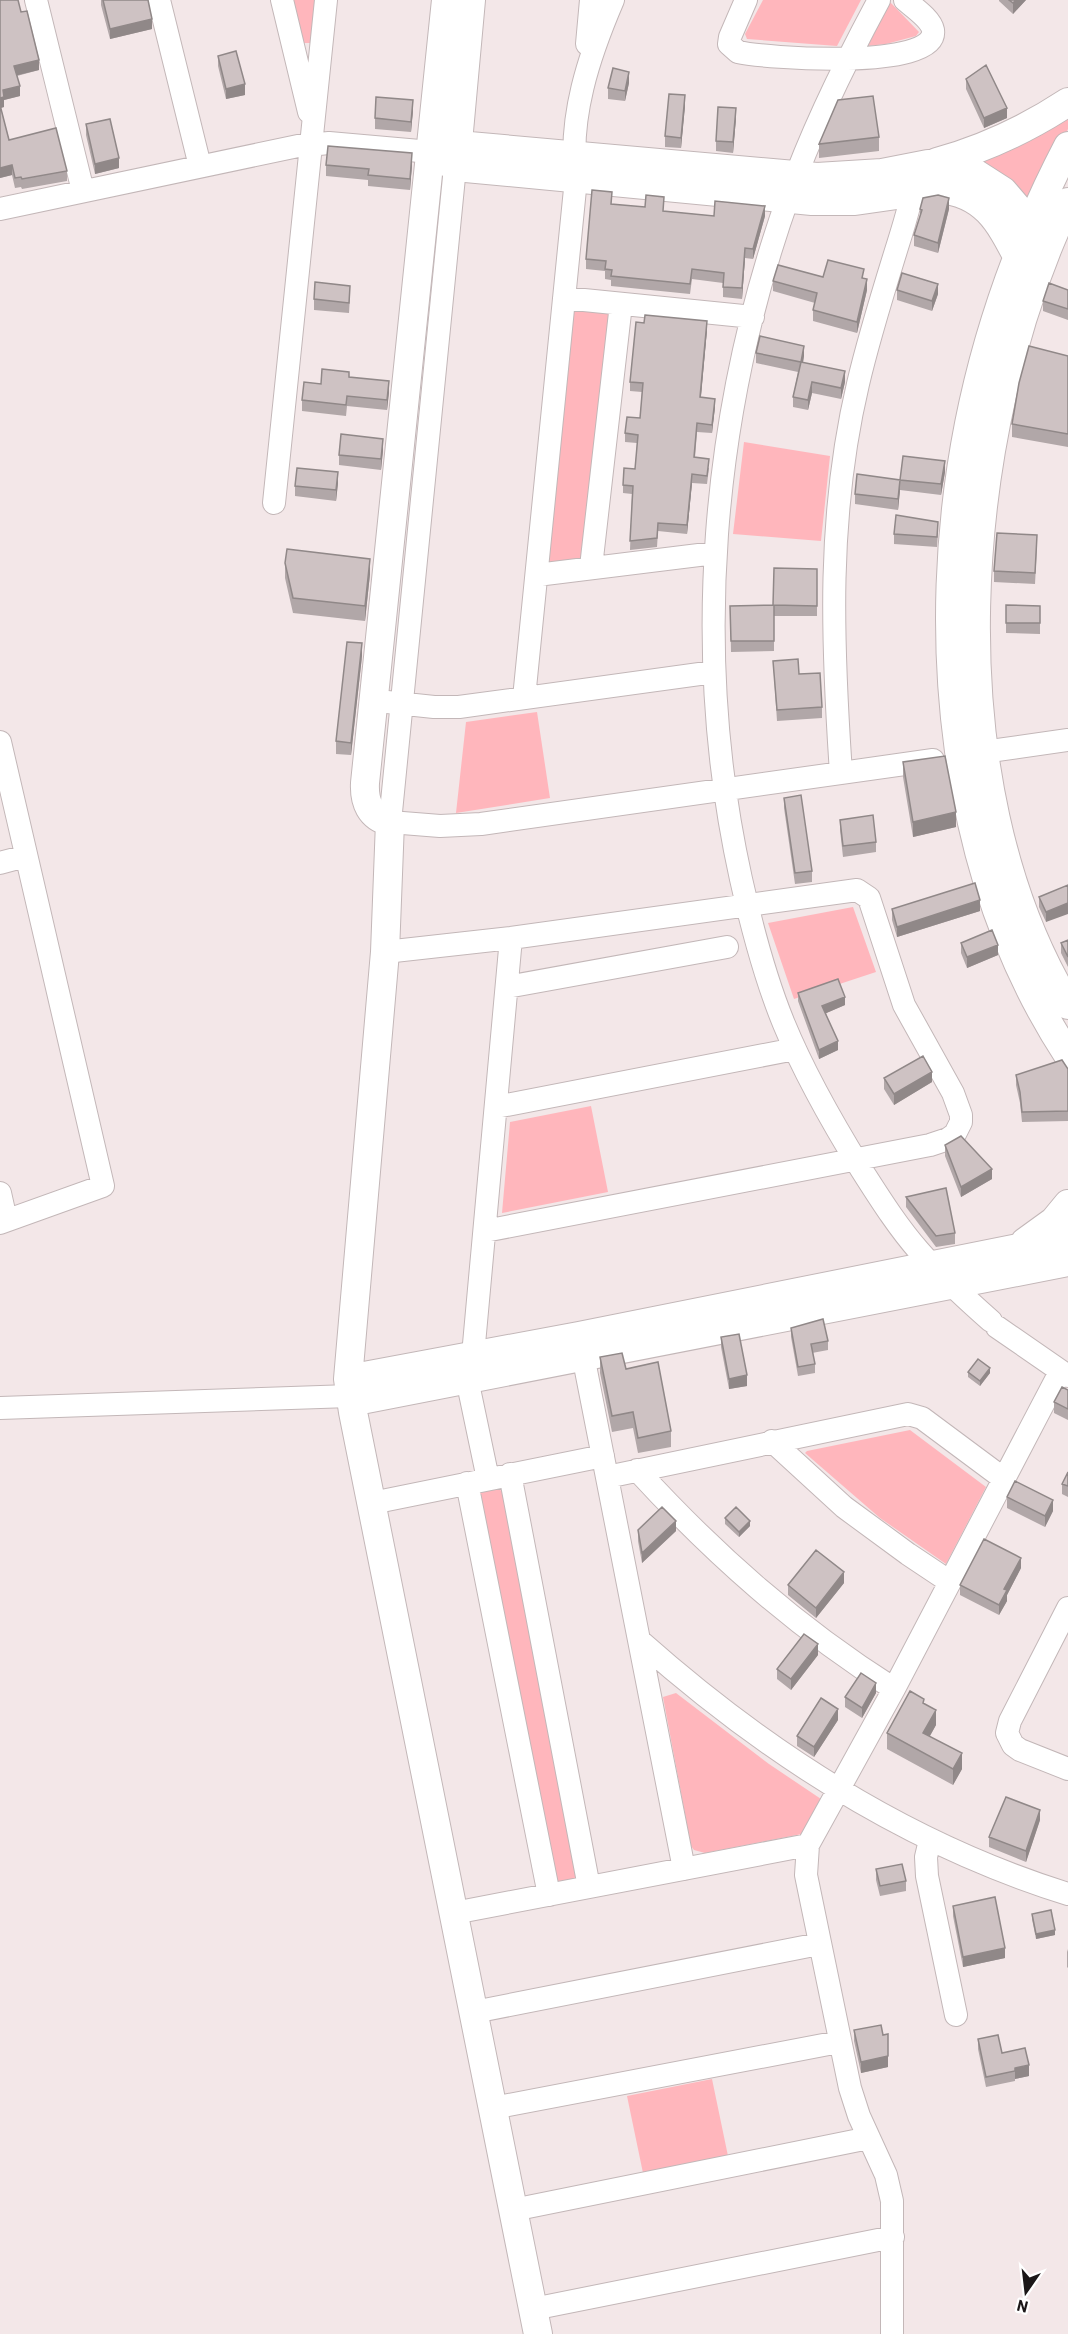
<svg xmlns="http://www.w3.org/2000/svg" width="1068" height="2334" font-family="Barlow,sans-serif">
<style>
.green{fill:#ffb6bc}
.lines{fill:none;stroke-linecap:round;stroke-linejoin:round}
.minor-casing{stroke:#c3b7b8;stroke-width:24}
.tertiary-casing{stroke:#c3b7b8;stroke-width:30}
.minor{stroke:#fff;stroke-width:22}
.tertiary{stroke:#fff;stroke-width:28}
.wall{fill:#b1a7a8}
.shaded-wall{fill:#908888}
.building{fill:#cec2c3;stroke:#908888;stroke-width:1.5}
</style>
<rect width="100%" height="100%" fill="#f3e7e8"/>
<!-- green -->
<path class="green" d="M291,0H317L312,43H302Z
M763,0H861L837,46L747,39L745,34Z
M890,2L919,32L916,36L886,44L867,46Z
M1068,113V129L1032,203L979,162Z
M572,307L614,311L586,561L544,567Z
M744,442L830,456L821,541L733,534Z
M537,712L550,798L456,813L466,722Z
M853,907L876,972L794,999L768,923Z
M591,1106L608,1192L502,1213L510,1122Z
M910,1430L986,1487L946,1564L880,1518L805,1453L807,1451Z
M495,1487L505,1493L577,1879L557,1883L479,1493L483,1489Z
M676,1693L769,1764L821,1799L802,1834L705,1853L694,1850L691,1846L663,1697Z
M712,2079L728,2156L643,2173L627,2096Z"/>
<g class="lines">
<!-- minor casing -->
<g class="minor-casing">
<path id="minor" d="M36,0L83,191
M159,0L200,166
M282,0L309,112
M746,0L730,37L729,44L738,52C763,58 939,71 933,30C931,19 913,7 905,0
M879,0C845,63 813,127 789,195C711,413 691,653 741,879C752,928 765,978 784,1024C805,1075 832,1122 861,1169C879,1197 897,1226 919,1251C941,1276 966,1299 991,1321
M587,44L591,0
M455,167L390,822L440,826L481,824L933,760
M0,209L298,146L329,143L431,152
M564,298L753,317
M274,503L326,0
M591,567L621,304
M537,575L715,553
M524,698L576,179C568,118 589,56 613,0
M387,702L434,707H459L714,672
M0,742L103,1186L0,1223
M969,754L1068,740
M841,773C832,641 827,515 858,384C868,341 881,299 894,257C902,231 911,205 915,179
M0,863L26,856
M385,952L511,938L857,890L869,898L904,1005L953,1093L961,1115V1122L955,1134L948,1139L930,1145L485,1231
M507,987L727,947
M496,1107L795,1049
M0,1193L6,1220
M997,1327L1068,1376
M580,1340L684,1869
M0,1408L350,1396
M772,1441L844,1507L908,1554L950,1582
M637,1470C715,1555 796,1627 894,1689
M510,1474L589,1887
M607,1477L908,1414L922,1418L1004,1479
M488,1479L467,1379L473,1355L511,938
M467,1483L549,1895
M372,1503L603,1456
M1068,1608L1010,1721L1007,1733L1013,1745L1020,1750L1068,1769
M640,1641C765,1752 907,1844 1068,1894
M930,1840L926,1857L927,1876L956,2015
M454,1913L808,1845
M474,2012L819,1944
M493,2108L839,2042
M513,2210L869,2138
M533,2309L893,2237
M892,2334V2201L886,2175L859,2116L850,2088L806,1875L808,1845L894,1689L1060,1372"/>
</g>
<!-- tertiary casing -->
<g class="tertiary-casing">
<path id="tertiary" d="M446,0L365,783C364,802 370,817 390,822L385,952L348,1379L353,1412L538,2334
M1068,146C1023,232 988,328 969,424C928,632 950,875 1068,1055
M431,152L458,145L817,177L882,173L928,164L945,165L975,173L1003,191L1021,212L1034,239
M431,152L455,167L812,201H855L939,189C984,193 999,221 1018,258
M937,162C984,149 1027,129 1068,102
M456,164L471,0
M1068,202C958,431 933,782 1068,1005
M1025,1242L1054,1221L1068,1204
M348,1379L579,1336L1068,1238
M351,1402L1068,1262"/>
</g>
<!-- minor -->
<use href="#minor" class="minor"/>
<!-- tertiary -->
<use href="#tertiary" class="tertiary"/>
</g>
<!-- wall -->
<path class="wall" d="M0,0L21,12L39,70L17,76L20,96L4,100V107L1,108L9,140L67,171V181L22,189L21,187L15,188L12,175L0,178Z
M101,0H148L152,29L110,39L101,5Z
M999,0H1026L1013,14L999,1Z
M218,56L245,95L226,99L218,66Z
M966,79L1007,118L984,128L966,89Z
M629,83L625,101L608,99V88Z
M685,106L681,148L665,147V136Z
M413,110L411,132L375,129V118Z
M736,118L733,153L716,151V141Z
M86,124L119,168L95,174L86,135Z
M879,137V151L819,158V144Z
M412,164L410,190L368,186V180L326,176V165Z
M612,204L664,211L714,216H765L753,259L745,258L742,299L723,297V283L692,279L690,294L611,286V280L605,279V271L586,269V259Z
M920,209H949L938,253L914,246V235L920,219Z
M823,277L864,278L867,290L857,333L813,321V310L815,303L773,291V281Z
M897,290L938,294L932,311L897,300Z
M1068,290V320L1043,311V301Z
M350,296L349,313L314,310V299Z
M707,330L701,397L715,407L712,433L697,432L695,458L709,468L707,484L692,483L687,534L658,531L657,547L630,550L632,494L623,493V485L635,469L637,443L625,442V433L640,418L642,392L630,391V382Z
M756,353L804,356L803,363L845,382L841,399L812,393L808,410L793,407V397L798,372L756,363Z
M1068,356V447L1012,437V424Z
M349,377L389,392L387,410L347,406L346,416L302,411V400L321,384Z
M383,450L381,470L339,465V455Z
M945,472L941,495L900,490L898,510L855,504V494L900,480Z
M338,483L336,501L295,496V486Z
M938,532L937,547L894,544V534Z
M1037,546L1035,584L994,582V571Z
M285,563L370,574L365,621L293,613L285,578Z
M817,569V616H774V651L731,652L730,606L773,605Z
M1006,605L1040,606V634L1006,633Z
M362,656L351,755L336,754V741Z
M773,661L799,674L822,707V718L777,721Z
M903,762L956,827L913,837L903,777Z
M784,798L812,871V882L795,884L784,808Z
M840,820L876,842V852L843,857L840,830Z
M1068,885L1046,922L1039,907V897Z
M892,909L980,911L897,937L892,920Z
M1068,940V967L1061,953V943Z
M961,943L998,955L967,968L961,953Z
M798,993L845,1005L826,1013L838,1050L819,1059L798,1001Z
M1068,1069V1121L1022,1122L1020,1103L1016,1085V1075Z
M884,1078L932,1082L894,1105L884,1089Z
M945,1145L992,1179L961,1197L945,1156Z
M906,1197L955,1233V1244L936,1247L906,1207Z
M791,1328L828,1341V1350L812,1353L815,1364V1373L798,1376L791,1337Z
M721,1337L747,1386L729,1389L721,1347Z
M600,1357L671,1431V1447L638,1453L633,1428L612,1432L600,1373Z
M968,1372L990,1373L980,1386L968,1377Z
M1068,1390V1420L1054,1413V1402Z
M1068,1472V1497L1062,1494V1484Z
M1007,1497L1053,1511L1045,1527L1007,1508Z
M725,1518L750,1526L739,1537L725,1524Z
M638,1530L676,1531L642,1563L638,1541Z
M1021,1568L1007,1595V1601L999,1615L960,1595V1585Z
M844,1583L816,1618L788,1595V1585Z
M818,1655L791,1690L777,1679V1669Z
M876,1693L862,1718L845,1707V1697Z
M924,1704L936,1725L930,1736L962,1769L953,1785L887,1749V1733Z
M838,1720L814,1757L797,1746V1736Z
M1040,1820L1026,1862L989,1847V1837Z
M876,1869L906,1881V1891L880,1896L876,1880Z
M953,1906L1005,1958L963,1967L953,1916Z
M1032,1914L1055,1935L1036,1939L1032,1919Z
M1068,1949V1968L1067,1967V1952Z
M854,2030L888,2067L861,2073L854,2041Z
M978,2039L1002,2053L1029,2076L1015,2079V2081L986,2087L978,2049Z"/>
<!-- shaded-wall -->
<path class="shaded-wall" d="M1016,0H1026L1013,14V3Z
M152,19V29L110,39V29Z
M39,60V70L14,76V66Z
M629,72V83L625,101V91Z
M245,84V95L226,99V89Z
M20,86V96L4,100V107L0,108V98L3,90Z
M685,95V106L681,148V138Z
M413,100V110L411,132V122Z
M736,108V118L733,153V142Z
M1007,108V118L984,128V118Z
M412,153V164L410,190V179Z
M119,158V168L95,174V164Z
M12,165V175L0,178V168Z
M949,198V209L938,253V243Z
M765,206V216L753,259V249Z
M745,248V258L742,299V288Z
M867,279V290L857,333V322Z
M938,284V294L932,311V301Z
M707,321V330L700,406V397Z
M804,346V356L801,373V362Z
M845,371V382L841,399V388Z
M389,381V392L387,410V400Z
M812,382V393L808,410V400Z
M715,399V407L712,433V425Z
M383,439V450L381,470V459Z
M945,461V472L941,495V484Z
M338,472V483L336,501V490Z
M692,474V483L687,534V525Z
M900,480V490L898,510V499Z
M370,559V574L365,621V606Z
M362,643V656L351,755V743Z
M956,812V827L913,837V822Z
M980,900V911L897,937V927Z
M1068,903V914L1046,922V912Z
M998,945V955L967,968V957Z
M845,997V1005L822,1015V1006Z
M838,1041V1050L819,1059V1050Z
M932,1072V1082L894,1105V1094Z
M992,1169V1179L961,1197V1187Z
M990,1368V1373L980,1386V1381Z
M747,1375V1386L729,1389V1379Z
M1053,1500V1511L1045,1527V1516Z
M676,1521V1531L642,1563V1553Z
M750,1521V1526L739,1537V1532Z
M1021,1558V1568L1007,1595V1601L999,1615V1605L1004,1589Z
M844,1572V1583L816,1618V1608Z
M818,1644V1655L791,1690V1679Z
M876,1683V1693L862,1718V1708Z
M838,1709V1720L814,1757V1747Z
M936,1710V1725L923,1748V1733Z
M962,1753V1769L953,1785V1769Z
M1040,1810V1820L1026,1862V1851Z
M1055,1930V1935L1036,1939V1934Z
M1005,1948V1958L963,1967V1957Z
M888,2034V2067L861,2073V2062Z
M1029,2065V2076L1015,2079V2068Z"/>
<!-- building -->
<path class="building" d="M0,0H18L21,12L27,11L39,60L14,66L20,86L3,90L4,97L0,98Z
M103,0H148L152,19L110,29Z
M1009,0H1016L1013,3Z
M236,51L245,84L226,89L218,56Z
M986,65L1007,108L984,118L966,79Z
M613,68L629,72L625,91L608,88Z
M669,94L685,95L681,138L665,136Z
M873,96L879,137L819,144L838,100Z
M376,97L413,100L411,122L375,118Z
M0,105L9,140L56,128L67,171L22,179L21,177L15,178L12,165L0,168Z
M718,107L736,108L733,142L716,141Z
M110,119L119,158L95,164L86,124Z
M328,146L412,153L410,179L368,175L369,169L326,165Z
M592,190L612,192L611,204L645,207L646,195L664,197L663,211L714,216L715,201L765,206L753,249L745,248L742,288L723,287L724,273L692,269L690,284L611,276L612,270L605,269L606,261L586,259Z
M938,195L949,198L938,243L914,235L922,210L920,209L923,198Z
M828,260L864,269L862,278L867,279L857,322L813,310L817,293L773,281L778,265L823,277Z
M902,273L938,284L932,301L897,290Z
M315,282L350,286L349,303L314,299Z
M1049,283L1068,290V309L1043,301Z
M645,315L707,321L700,397L715,399L712,425L697,423L694,457L709,459L707,476L692,474L687,525L658,523L657,538L630,541L633,486L623,485L624,468L635,469L638,435L625,433L627,417L640,418L643,383L630,382L636,322L644,323Z
M760,336L804,346L801,362L756,353Z
M1029,346L1068,356V434L1012,424L1019,383Z
M801,362L845,371L841,388L812,382L808,400L793,397Z
M322,369L349,372V377L389,381L387,400L347,396L346,405L302,400L304,382L321,384Z
M341,434L383,439L381,459L339,455Z
M903,456L945,461L941,484L900,480Z
M297,468L338,472L336,490L295,486Z
M857,474L900,480L898,499L855,494Z
M896,515L938,522L937,537L894,534Z
M997,533L1037,535L1035,573L994,571Z
M287,549L370,559L365,606L293,598L285,563Z
M774,568L817,569V606L774,605V641H731L730,606L773,605Z
M1006,605L1040,606V623H1006Z
M347,642L362,643L351,743L336,741Z
M798,659L799,674L820,673L822,707L777,710L773,661Z
M945,756L956,812L913,822L903,762Z
M801,795L812,871L795,873L784,798Z
M873,815L876,842L843,846L840,820Z
M975,883L980,900L897,927L892,909Z
M1068,885V903L1046,912L1039,897Z
M992,930L998,945L967,957L961,943Z
M1068,940V957L1061,943Z
M838,979L845,997L822,1006L838,1041L819,1050L798,993Z
M923,1056L932,1072L894,1094L884,1078Z
M1062,1060L1068,1069V1111L1022,1112L1020,1092L1016,1075Z
M961,1136L992,1169L961,1187L945,1145Z
M946,1188L955,1233L936,1236L906,1197Z
M823,1319L828,1341L811,1344L815,1364L798,1367L791,1328Z
M739,1334L747,1375L729,1379L721,1337Z
M622,1353L626,1369L658,1362L671,1431L638,1438L633,1412L612,1416L600,1357Z
M978,1359L990,1368L980,1381L968,1372Z
M1062,1387L1068,1390V1409L1054,1402Z
M1068,1472V1486L1062,1484Z
M1015,1481L1053,1500L1045,1516L1007,1497Z
M662,1507L676,1521L642,1553L638,1530Z
M736,1507L750,1521L739,1532L725,1518Z
M984,1539L1021,1558L1004,1589L1007,1590L999,1605L960,1585Z
M816,1550L844,1572L816,1608L788,1585Z
M804,1634L818,1644L791,1679L777,1669Z
M861,1673L876,1683L862,1708L845,1697Z
M910,1691L924,1699L923,1703L936,1710L923,1733L962,1753L953,1769L887,1733Z
M821,1698L838,1709L814,1747L797,1736Z
M1006,1797L1040,1810L1026,1851L989,1837Z
M902,1864L906,1881L880,1886L876,1869Z
M995,1897L1005,1948L963,1957L953,1906Z
M1051,1910L1055,1930L1036,1934L1032,1914Z
M881,2025L883,2035L888,2034V2056L861,2062L854,2030Z
M998,2035L1002,2053L1025,2048L1029,2065L1015,2068V2071L986,2077L978,2039Z"/>
<!-- north arrow -->
<g transform="translate(1026 2292) rotate(194)" stroke="#ffffff" stroke-width="4.5" paint-order="stroke">
<path d="M0-4.5L10 22L0 15L-10 22Z" fill="#1b1718"/>
<text y="-9" font-size="16" font-weight="bold" text-anchor="middle" fill="#1b1718">N</text>
</g>
</svg>
